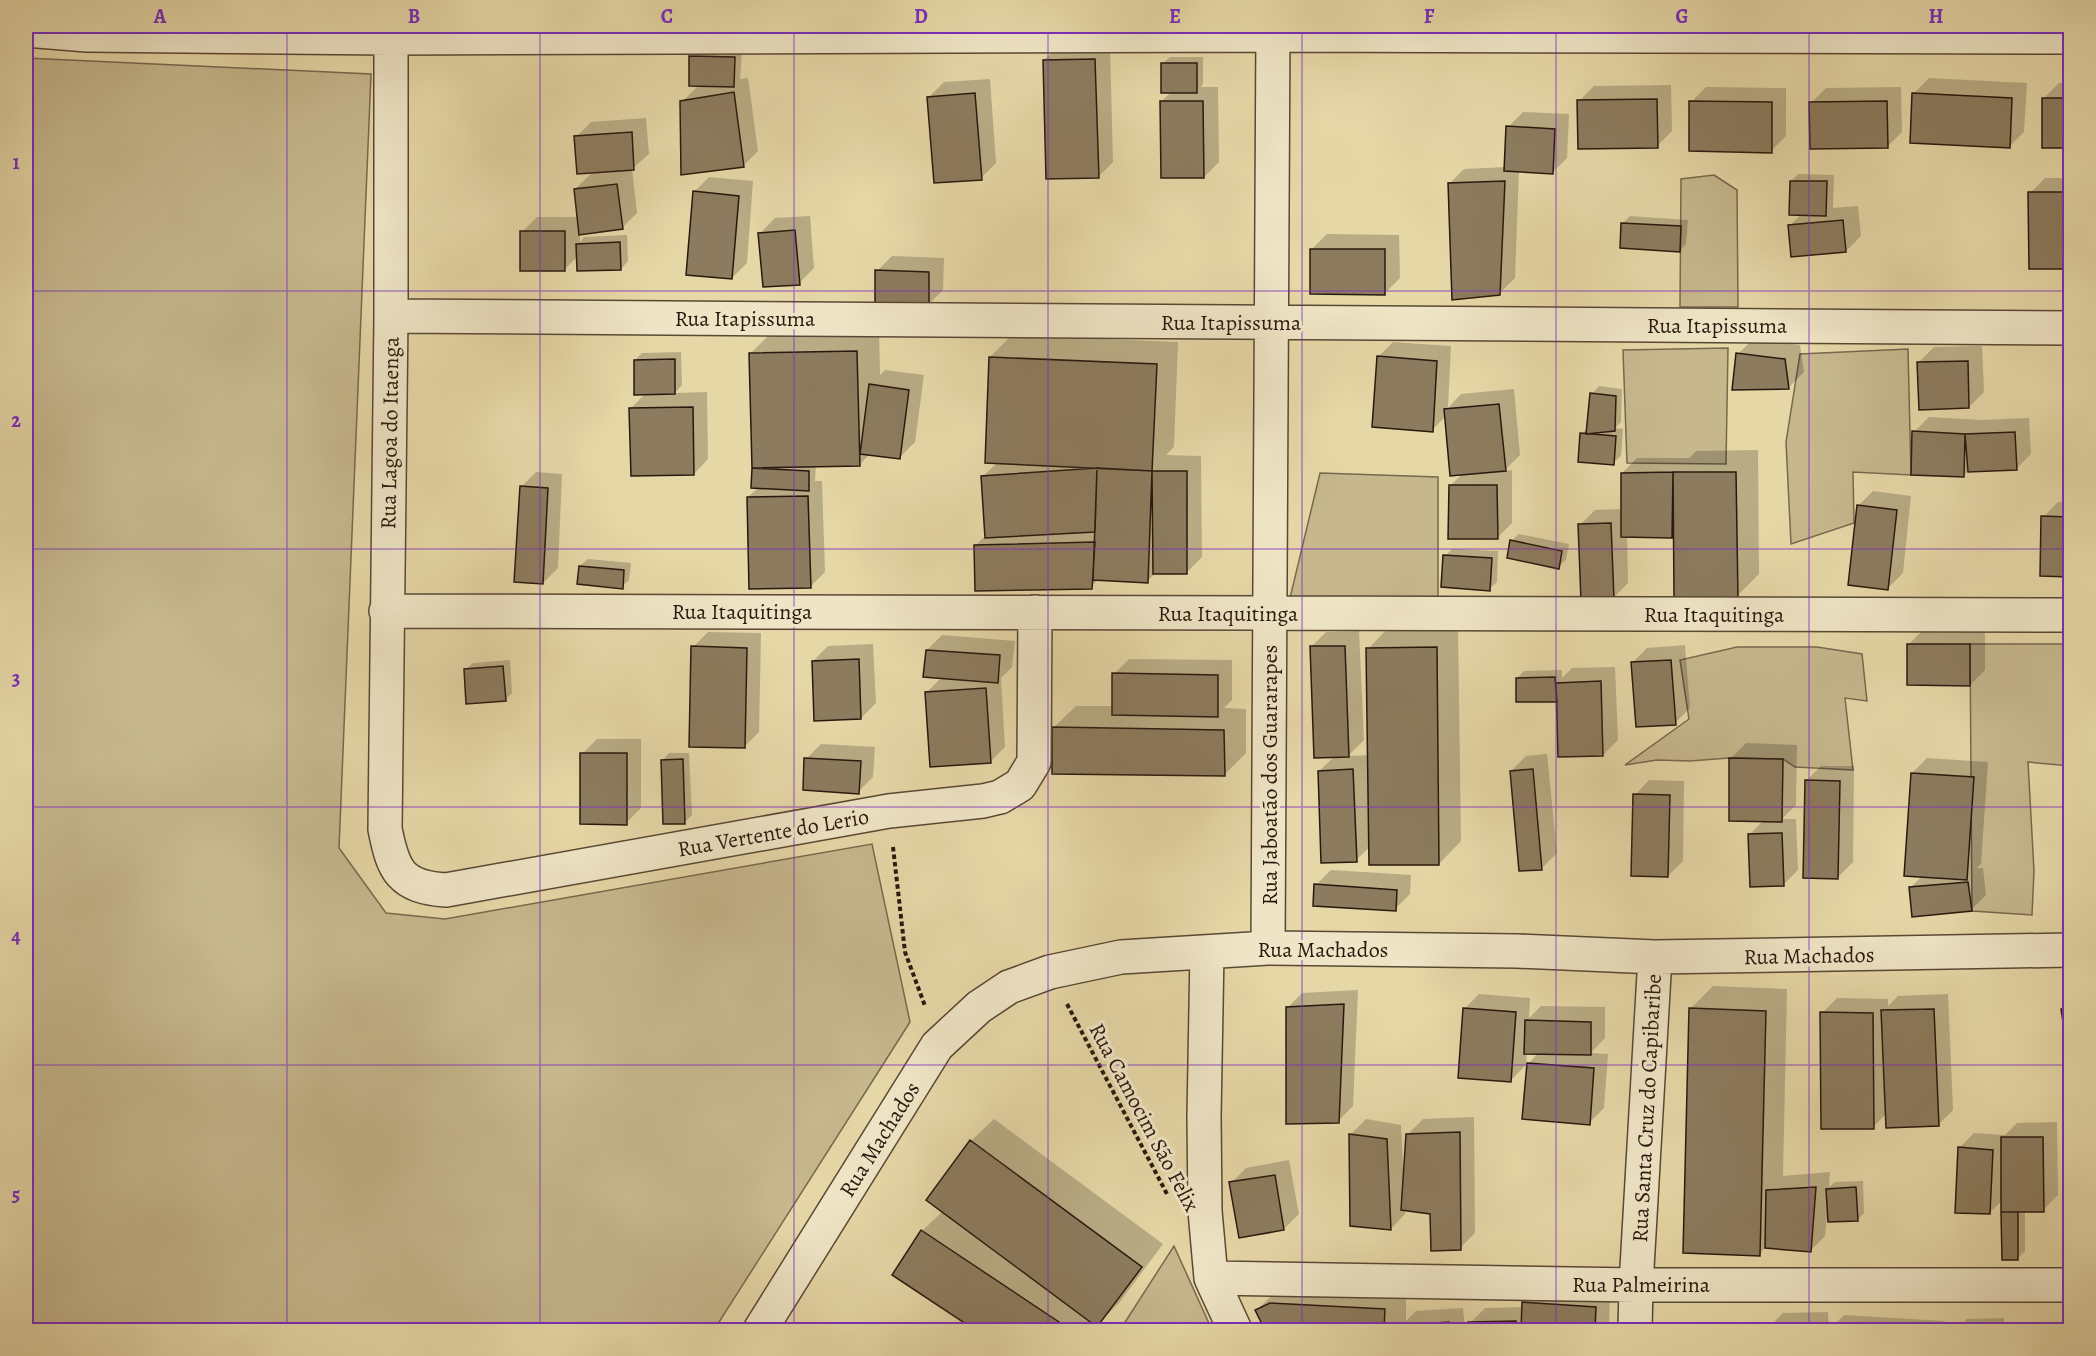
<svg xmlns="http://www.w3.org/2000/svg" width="2096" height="1356" font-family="Alegreya,serif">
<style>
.green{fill:#c6b78d;stroke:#78684e;stroke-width:1.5}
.shadow{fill:#0003}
.building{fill:#8c7b5e;stroke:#2a180e;stroke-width:1.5}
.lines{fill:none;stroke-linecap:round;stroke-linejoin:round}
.street-casing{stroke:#594834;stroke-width:36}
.path{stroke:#2a180e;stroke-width:4;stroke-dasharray:4.5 3;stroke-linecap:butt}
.street{stroke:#efe5c6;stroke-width:33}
.grid{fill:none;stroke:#7b2cbf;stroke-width:1.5;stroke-opacity:0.55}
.labels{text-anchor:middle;stroke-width:6;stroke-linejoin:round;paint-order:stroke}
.street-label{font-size:22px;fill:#2a180e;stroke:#efe5c6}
.neatline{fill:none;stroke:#7b2cbf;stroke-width:2}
.grid-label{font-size:20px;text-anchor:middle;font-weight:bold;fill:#7b2cbf}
</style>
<rect width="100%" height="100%" fill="#e6d7a7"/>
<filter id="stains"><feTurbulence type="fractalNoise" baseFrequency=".00333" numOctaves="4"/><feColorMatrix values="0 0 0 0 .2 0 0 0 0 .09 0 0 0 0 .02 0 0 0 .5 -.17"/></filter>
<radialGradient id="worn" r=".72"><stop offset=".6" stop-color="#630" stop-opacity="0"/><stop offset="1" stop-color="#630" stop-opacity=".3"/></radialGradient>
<!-- green -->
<path class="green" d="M26,58L371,74L339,848L386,913L445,919L872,844L910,1022L714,1330H26Z
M1714,175L1737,190L1738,307H1680L1681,179Z
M1728,348L1726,464L1627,463L1623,350Z
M1908,349L1911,475L1853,472L1854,523L1791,544L1786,442L1800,354Z
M1320,473L1438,477V607L1290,598Z
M1970,644H2070V766L2028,762L2034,871L2032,915L1972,911Z
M1737,647H1817L1862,654L1867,701L1845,698L1853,770L1795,767L1783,759L1729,758L1690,761L1657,760L1625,765L1689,719L1680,660Z
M1174,1246L1212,1330H1120Z"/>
<!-- shadow -->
<path class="shadow" d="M1110,45L1113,162L1098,177L1044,60L1059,46Z
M698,50L742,51L740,79L748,78L758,151L743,166L682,102L699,85L691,57Z
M1170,57H1203V84L1201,87H1218L1219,162L1204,177L1161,102L1172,91L1162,64Z
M1929,78L2027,83L2024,132L2009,147L1914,93Z
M990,79L996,163L981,178L929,97L944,82Z
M2059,83H2070V146H2044V98Z
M1671,85L1672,131L1657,146L1579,101L1594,86Z
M1706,87L1786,88V136L1771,151L1691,102Z
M1901,87L1902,132L1887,147L1811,103L1826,88Z
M1523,112L1569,114L1567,158L1552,173L1519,171L1515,278L1499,294L1449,184L1464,169L1506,167L1508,127Z
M646,118L649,154L632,169L637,213L622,228L580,233V242L584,237L627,235L628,261L621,269L578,256L565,269L522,232L537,217H579L575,189L593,172L576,137L591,122Z
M1798,174L1834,175L1833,208L1858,206L1861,236L1846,251L1790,226L1801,214L1791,181Z
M709,177L753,181L747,263L732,278L694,192Z
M2045,178H2070V267L2031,268L2030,193Z
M810,216L814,268L799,283L760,233L775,218Z
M1630,216L1688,220L1686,244L1679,251L1623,223Z
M1327,234L1399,235L1400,278L1385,293L1312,249Z
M892,256L944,258L943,290L928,305L877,271Z
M879,329L880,375L885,370L924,375L915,442L900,457L870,454L860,464L816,465L815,481H822L825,572L810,587L748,497L759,487L753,486L750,354L773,331Z
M1012,335L1178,342L1174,447L1166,455L1201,456L1202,557L1187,572H1157L1147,581L1099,579L1091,587L976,545L987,534L982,477L997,463L990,357Z
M1753,339L1800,345L1804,372L1789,387L1738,354Z
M1393,342L1451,346L1448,408L1461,394L1514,389L1520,455L1504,471L1512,470V523L1497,538L1450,486L1462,474L1446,416L1432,430L1378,357Z
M1982,346L1984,392L1969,407L1919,362L1934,347Z
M681,352L682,385L675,393L707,392L708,459L694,474L631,408L646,393L635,360L642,353Z
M1599,386L1622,389L1621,422L1615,428L1623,429L1621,456L1613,463L1582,434L1588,428L1592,394Z
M1929,417L1981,420L2029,418L2031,454L2016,469L1968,471L1963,476L1914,432Z
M1758,450L1759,574L1737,596L1674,534L1672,536H1627L1628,583L1613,598L1580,525L1595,510L1622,509V473L1637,458H1689L1696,451Z
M536,472L562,474L558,568L543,583L521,487Z
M1873,491L1911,496L1903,573L1888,588L1858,506Z
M2058,502H2070V575H2042L2043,517Z
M1519,534L1569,544L1566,560L1558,567L1511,541Z
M1452,549L1498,551L1497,582L1489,589L1445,556Z
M588,559L631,563L629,580L622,587L580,566Z
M1390,626H1458L1461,841L1439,864L1370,847L1356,860L1319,771L1335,756L1311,647L1326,632L1359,631L1364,740L1348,756L1369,755L1368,649Z
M1924,629L1985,630V670L1970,685L1909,644Z
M708,632L761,633L759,732L744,747L693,647Z
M942,635L1015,641L1012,667L1001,678L1005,747L990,762L927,692L942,677L927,650Z
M873,644L876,703L861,718L813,661L828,646Z
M1685,645L1690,708L1675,723L1632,663L1647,648Z
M1129,659L1232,660V700L1224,708L1246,709V753L1224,775L1053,728L1076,706H1113L1114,674Z
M510,660L512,693L505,700L465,670L473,663Z
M1615,667L1618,740L1603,755L1558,700L1517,678L1524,671L1562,670V678L1572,668Z
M597,739H641V808L626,823L582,754Z
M1746,743L1797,745L1796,805L1782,819H1796L1798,870L1783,885L1749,835L1764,820L1731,758Z
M821,744L875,747L873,777L858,792L806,759Z
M669,753H689L692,815L685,822L662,761Z
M1547,754L1557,853L1542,868L1511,771L1526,756Z
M1927,758L1988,762L1981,864L1977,868H1983L1986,895L1971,910L1910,888L1922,876L1912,773Z
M1821,766H1854L1853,862L1838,877L1806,781Z
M1649,780L1684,781L1683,861L1668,876L1635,795Z
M1331,870L1411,875L1410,894L1395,909L1316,885Z
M1713,986L1787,989L1783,1176L1830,1172L1829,1187L1835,1182L1863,1181L1864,1213L1857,1220L1827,1214L1825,1236L1810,1251L1766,1247L1759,1254L1690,1009Z
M1358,990L1353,1106L1338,1121L1287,1008L1302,993Z
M1479,994L1530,998L1529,1018L1541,1006L1605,1007V1038L1591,1053L1608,1054L1604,1108L1589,1123L1528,1064L1539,1052H1527L1526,1065L1511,1080L1464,1009Z
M1948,994L1953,1110L1938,1125L1887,1113L1873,1127L1822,1013L1837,998L1888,999V1006L1898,996Z
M2070,1002V1059L2063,1009Z
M1474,1117L1475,1233L1460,1248L1431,1213L1405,1209V1214L1391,1229L1351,1225V1134L1366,1119L1401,1125L1403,1167H1405L1408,1134L1423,1119Z
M994,1119L1163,1244L1119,1303L1097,1325L1094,1323L1089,1330H978L894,1274L922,1231L943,1211L928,1199L971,1141Z
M2057,1122L2058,1195L2043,1210H2025V1251L2018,1258L2003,1200L1989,1213L1959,1148L1974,1133L2005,1135L2017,1123Z
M1289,1160L1299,1214L1284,1229L1231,1183L1246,1168Z
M1406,1287V1321L1416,1311L1463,1308L1465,1330H1267L1256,1311L1279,1288Z
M1538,1288L1610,1292L1609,1330H1470V1323L1485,1308L1523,1307V1303Z
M1828,1312L1829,1330L1844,1315L1945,1321L1944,1330H1768V1328L1783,1313Z
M2004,1318V1330H1955L1967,1319Z"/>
<!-- building -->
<path class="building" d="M689,56L735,57L734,87L689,86Z
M1095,59L1099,178L1046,179L1043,60Z
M1161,63H1197V93H1161Z
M734,92L744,167L681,175L680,101Z
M975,93L982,180L934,183L927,97Z
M1912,93L2012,98L2010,148L1910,143Z
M2042,98H2070V148H2042Z
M1657,99L1658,148L1578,149L1577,100Z
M1160,101H1203L1204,178H1161Z
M1689,101L1772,102V153L1689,151Z
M1887,101L1888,148L1810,149L1809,102Z
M1506,126L1555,129L1553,174L1504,171Z
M632,132L634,170L577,174L574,136Z
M1505,181L1500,295L1452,300L1448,183Z
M1790,181H1827L1826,216L1789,215Z
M617,184L623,229L579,235L574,189Z
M693,191L739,196L732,279L686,275Z
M2028,192H2070V269H2029Z
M1843,220L1846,252L1791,257L1788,225Z
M1621,223L1681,226L1680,252L1620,248Z
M795,230L800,285L763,287L758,233Z
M520,231H565V271H520Z
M620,242L621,270L577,271L576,244Z
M1310,249H1385V295L1310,294Z
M875,270L929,272V306L875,305Z
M857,351L860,466L752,468L749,353Z
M1736,353L1785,359L1789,389L1732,390Z
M1377,356L1437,361L1433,432L1372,427Z
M989,357L1157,364L1152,471L985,463Z
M675,359V394L634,395V360Z
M1968,361L1969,408L1919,410L1917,362Z
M869,384L909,390L900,459L860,454Z
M1590,393L1616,396L1615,431L1586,434Z
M1499,404L1506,471L1450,476L1444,409Z
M693,407L694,475L631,476L629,408Z
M1912,431L1965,434L1964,477L1911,475Z
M2015,432L2017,470L1968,472L1965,434Z
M1580,433L1616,436L1614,465L1578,462Z
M752,468L809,471V491L751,488Z
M1097,468L1095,532L985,538L981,476Z
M1097,468L1152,471L1148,583L1093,580Z
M1152,471H1187V574H1153Z
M1673,472H1736L1738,598H1674Z
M1673,472L1672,538L1621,537V473Z
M1449,485H1497L1498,539H1448Z
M520,486L548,488L543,584L514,582Z
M808,496L811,588L749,589L747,497Z
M1857,505L1897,510L1888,590L1848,585Z
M2041,516L2070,517V577L2040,576Z
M1611,523L1614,600L1581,601L1578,524Z
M1510,540L1562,551L1559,569L1507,558Z
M1095,542L1092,589L975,591L974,545Z
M1443,555L1492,558L1490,591L1441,587Z
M579,566L624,570L623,589L577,584Z
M1907,644H1970V686L1907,685Z
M691,646L747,648L745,748L689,747Z
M1310,646H1345L1349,757L1314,758Z
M1437,647L1439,865H1369L1366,648Z
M926,650L1000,655L998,683L923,677Z
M859,659L861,719L814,721L812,661Z
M1671,660L1676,725L1636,727L1631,662Z
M503,666L506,701L466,704L464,669Z
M1112,673L1218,675V717L1112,715Z
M1555,677L1557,702H1516V678Z
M1601,681L1603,756L1558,757L1556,683Z
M986,688L991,763L930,767L925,692Z
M1052,727L1224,730L1225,776L1052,774Z
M580,753H627V825L580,824Z
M804,758L861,761L859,794L803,790Z
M1729,758L1783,759L1782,822L1729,821Z
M683,759L685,824H663L661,760Z
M1353,769L1357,862L1321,863L1318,771Z
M1533,769L1542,870L1519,871L1510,771Z
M1911,773L1974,777L1967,880L1904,876Z
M1805,780L1840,781L1838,879L1803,878Z
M1633,794L1670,795L1668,877L1631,876Z
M1782,833L1784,886L1750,887L1748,834Z
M1968,882L1972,911L1912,917L1909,887Z
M1314,884L1397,890L1396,911L1313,906Z
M1344,1004L1339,1123L1286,1124V1007Z
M2070,1007V1061H2069L2061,1009Z
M1463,1008L1516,1012L1511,1082L1458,1078Z
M1689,1008L1766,1011L1760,1256L1683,1253Z
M1934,1009L1939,1126L1886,1128L1881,1010Z
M1820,1012L1873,1013L1874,1129H1821Z
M1525,1020L1591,1022V1055L1524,1054Z
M1527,1063L1594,1068L1590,1125L1522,1119Z
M1460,1132L1461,1250L1431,1251L1430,1214L1401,1210L1406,1134Z
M1349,1134L1387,1139L1391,1230L1350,1226Z
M2001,1137H2043L2044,1212H2001Z
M970,1140L1142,1267L1097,1327L926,1200Z
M1958,1147L1993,1150L1990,1214L1955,1213Z
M1275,1175L1284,1230L1239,1238L1229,1182Z
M1816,1187L1811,1252L1765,1248L1766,1190Z
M1856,1187L1858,1221L1828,1222L1826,1189Z
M2001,1212H2018V1260H2002Z
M921,1230L1071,1330H975L892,1275Z
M1522,1302L1596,1307L1595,1330H1521Z
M1270,1303L1385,1309L1384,1330H1265L1255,1310Z
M1516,1321V1330H1468V1322Z
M1449,1322V1330H1400L1399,1325Z
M1766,1327H1814V1330H1766Z"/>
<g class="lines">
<!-- street casing -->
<g class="street-casing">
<path id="street" d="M26,30L87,35L391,38L1273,35L2070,37
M391,38V316L385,829C393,870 400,887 446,890L889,811L983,801L1000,797L1020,785L1034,762L1035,612
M391,316L2070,328
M386,611L2070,615
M1268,948L1273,26
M1207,952L1204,1117L1205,1211L1211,1278L1235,1330
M1211,1278L1636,1285H2070
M760,1330L937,1046L979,1007L1009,987L1050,972L1121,957L1268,948L1517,951L1655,957L2070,950
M1635,1330L1636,1285L1655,957"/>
</g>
<!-- path -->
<path class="path" d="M893,847L905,952L925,1006
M1067,1004L1167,1194"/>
<!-- street -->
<use href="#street" class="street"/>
</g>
<!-- grid -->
<path class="grid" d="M287,26V1330M540,26V1330M794,26V1330M1048,26V1330M1302,26V1330M1556,26V1330M1809,26V1330M26,291H2070M26,549H2070M26,807H2070M26,1065H2070"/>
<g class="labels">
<!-- street labels -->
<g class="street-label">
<text x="745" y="326">Rua Itapissuma</text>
<text x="1231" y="330">Rua Itapissuma</text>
<text x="1717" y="333">Rua Itapissuma</text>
<text transform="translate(389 433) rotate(-89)" y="8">Rua Lagoa do Itaenga</text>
<text x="742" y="619">Rua Itaquitinga</text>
<text x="1228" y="621">Rua Itaquitinga</text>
<text x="1714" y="622">Rua Itaquitinga</text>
<text transform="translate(1269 775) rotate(-90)" y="8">Rua Jaboatão dos Guararapes</text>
<text transform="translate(773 832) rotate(-10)" y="8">Rua Vertente do Lerio</text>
<text x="1323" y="957">Rua Machados</text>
<text transform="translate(1809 955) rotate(-1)" y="8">Rua Machados</text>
<text transform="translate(1646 1108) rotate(-87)" y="8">Rua Santa Cruz do Capibaribe</text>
<text transform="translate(1145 1117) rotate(62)" y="8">Rua Camocim São Felix</text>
<text transform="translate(879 1139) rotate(-58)" y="8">Rua Machados</text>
<text x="1641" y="1292">Rua Palmeirina</text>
</g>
</g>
<!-- margin -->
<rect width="2096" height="1356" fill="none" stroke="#e6d7a7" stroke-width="66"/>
<rect x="33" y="33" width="2030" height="1290" class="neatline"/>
<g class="grid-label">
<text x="160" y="23">A</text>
<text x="414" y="23">B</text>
<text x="667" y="23">C</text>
<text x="921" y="23">D</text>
<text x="1175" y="23">E</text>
<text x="1429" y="23">F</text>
<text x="1682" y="23">G</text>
<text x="1936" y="23">H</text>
<text x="16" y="169">1</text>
<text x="16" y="427">2</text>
<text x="16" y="685">3</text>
<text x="16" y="943">4</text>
<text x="16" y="1201">5</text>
</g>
<rect width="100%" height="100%" filter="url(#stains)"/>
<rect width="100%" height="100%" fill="url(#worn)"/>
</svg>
